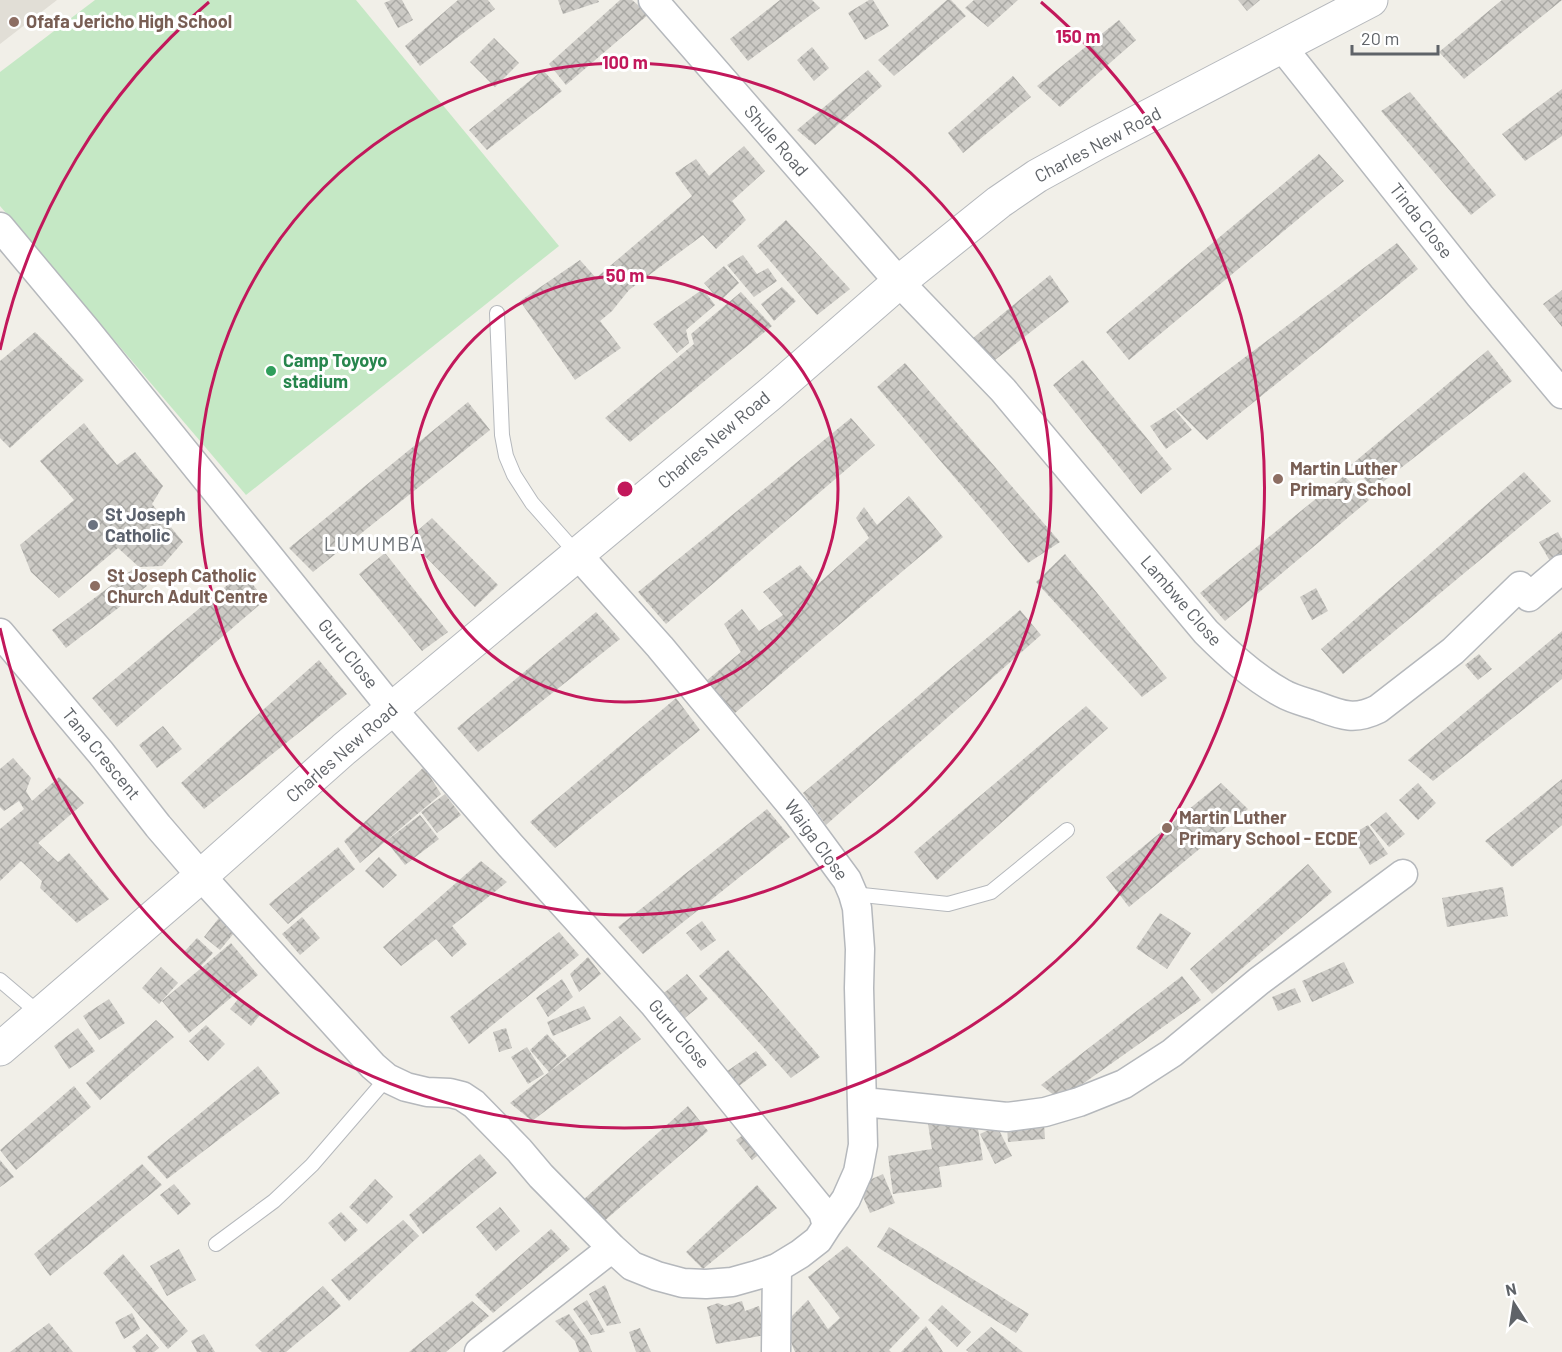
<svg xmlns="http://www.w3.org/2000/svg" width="1562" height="1352" font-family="Barlow,sans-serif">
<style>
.education{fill:#e1ded6}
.pitch{fill:#c5e8c5}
.building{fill:url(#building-cross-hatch)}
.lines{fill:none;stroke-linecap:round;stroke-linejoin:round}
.service-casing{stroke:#b5b8bc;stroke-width:16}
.minor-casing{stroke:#b5b8bc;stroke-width:31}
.tertiary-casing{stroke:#b5b8bc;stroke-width:35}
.service{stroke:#fff;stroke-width:14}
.minor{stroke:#fff;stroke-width:28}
.tertiary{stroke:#fff;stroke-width:33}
.ring{fill:none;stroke:#c2185b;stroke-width:3}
.education-dot{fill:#8d6e63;stroke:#fff;stroke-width:2}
.leisure-dot{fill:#2e9e5b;stroke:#fff;stroke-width:2}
.worship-dot{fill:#6b7280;stroke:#fff;stroke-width:2}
.labels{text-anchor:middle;stroke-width:6;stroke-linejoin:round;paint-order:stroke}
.education-label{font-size:18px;font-weight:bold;fill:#785e54;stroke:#fff;text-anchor:start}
.street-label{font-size:18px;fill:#5f6368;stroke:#fff}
.leisure-label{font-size:18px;font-weight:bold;fill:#27864d;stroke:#fff;text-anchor:start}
.worship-label{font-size:18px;font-weight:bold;fill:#5b616d;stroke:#fff;text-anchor:start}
.neighbourhood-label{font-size:20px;letter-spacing:1.5px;fill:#70757a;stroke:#fff}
.centre{fill:#c2185b;stroke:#fff;stroke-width:3}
.ring-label{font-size:18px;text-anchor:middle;font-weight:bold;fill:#c2185b;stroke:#fff;stroke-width:6;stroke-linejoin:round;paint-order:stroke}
</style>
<defs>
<pattern id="building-cross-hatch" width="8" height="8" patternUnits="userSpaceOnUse" patternTransform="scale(1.5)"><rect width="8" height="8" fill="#cccac5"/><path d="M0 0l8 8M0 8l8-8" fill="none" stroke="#a9a8a4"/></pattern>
</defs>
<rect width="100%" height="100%" fill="#f1efe8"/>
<!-- education -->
<path class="education" d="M0,0H57L0,44Z"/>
<!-- pitch -->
<path class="pitch" d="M95,0H356L559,246L246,495L0,206V72Z"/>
<!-- building -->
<path class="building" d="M391,0H402L413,20L398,28L384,3Z
M458,0H488L495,9L420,66L405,46Z
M558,0H598L599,2L563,14Z
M620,0H632L649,14L566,85L549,64Z
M780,0H812L820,8L748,61L730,39Z
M869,0H873L889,26L865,40L848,13Z
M947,0H951L966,16L894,76L878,60Z
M974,0H1018L988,27L965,8Z
M1238,0H1260L1247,11Z
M1502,0H1562L1464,79L1439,52Z
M1119,20L1136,40L1060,107L1037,86Z
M494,38L519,63L495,87L470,62Z
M812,47L829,68L814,81L797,60Z
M543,70L562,91L487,150L469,130Z
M868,70L882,86L815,145L797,130Z
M1013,76L1031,97L963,153L948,133Z
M1562,89V136L1525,161L1502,134Z
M1410,92L1496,195L1471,215L1381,111Z
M744,146L765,171L732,201L746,220L716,249L703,235L629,290L612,311L600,321L621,348L575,380L520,301L580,260L596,278L692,196L675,173L696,159L709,176Z
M1319,154L1344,181L1129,360L1106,332Z
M786,220L850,289L817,315L757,246Z
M1397,243L1418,269L1207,440L1176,409Z
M743,255L757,274L768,268L777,281L754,297L727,265Z
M724,266L739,283L720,301L704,283Z
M1050,275L1069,302L995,360L973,338Z
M782,287L796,301L774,321L761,304Z
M703,289L715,305L686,330L689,343L677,353L653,324Z
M1562,290V327L1543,304Z
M741,292L772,326L630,442L605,418L694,344L691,334Z
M35,332L84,380L10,448L0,438V361Z
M1488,350L1512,381L1374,489L1351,465Z
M1083,360L1172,469L1141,494L1053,385Z
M905,363L1060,542L1028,563L877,387Z
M468,402L490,430L313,572L289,548Z
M1175,410L1192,430L1166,449L1150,426Z
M851,418L875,445L666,624L638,592Z
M84,423L117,465L135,452L163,486L152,504L183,542L162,566L139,567L118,548L59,598L31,572L20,545L74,500L40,461Z
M1524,472L1551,501L1343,674L1321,649Z
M1344,476L1369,500L1225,621L1200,593Z
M909,496L943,537L735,713L706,681L741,652L724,624L742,609L759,631L783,615L763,592L800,565L817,585L869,538L856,518L864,507L877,525Z
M432,518L498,585L475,607L408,539Z
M1558,532L1562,539V564L1554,568L1539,542Z
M385,553L448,632L422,651L359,574Z
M1065,554L1167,678L1142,697L1036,582Z
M133,569L147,586L66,648L52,630Z
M243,572L265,600L117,727L92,698Z
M1316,588L1328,611L1312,620L1300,597Z
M1020,610L1041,635L826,825L803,793Z
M596,612L620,639L478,752L457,728Z
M1562,631V679L1433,781L1408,760Z
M1479,654L1492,669L1478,680L1465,665Z
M319,660L347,694L204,809L181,783Z
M676,698L700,730L555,848L530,822Z
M1086,706L1108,728L937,880L914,852Z
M163,726L182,749L157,768L139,745Z
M13,758L31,778L26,791L32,801L59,777L84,803L38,843L58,862L69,853L109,899L77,923L40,888L42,881L21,861L0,881V829L24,809L19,801L4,811L0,807V769Z
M424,767L441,794L360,863L344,841Z
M1562,779V825L1512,867L1485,841Z
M1221,783L1248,809L1129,907L1106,877Z
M1418,783L1436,803L1418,820L1399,800Z
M445,794L461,815L437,833L421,812Z
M767,809L790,837L643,954L618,927Z
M1386,812L1405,834L1389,847L1370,825Z
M420,815L439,839L405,865L386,841Z
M1368,825L1388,854L1370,865L1351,835Z
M338,847L355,869L288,924L269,904Z
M379,857L397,875L383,888L365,871Z
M481,861L507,882L452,926L467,944L452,957L436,939L401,966L383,947Z
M1308,864L1332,892L1212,994L1190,969Z
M1503,887L1508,916L1447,927L1442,898Z
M1160,913L1191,933L1167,969L1136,948Z
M222,914L239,927L220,950L204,937Z
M302,917L320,938L300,955L282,934Z
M702,921L716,940L701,951L686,933Z
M559,932L579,955L469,1044L450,1017Z
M197,938L213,953L199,968L183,953Z
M231,943L258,975L189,1033L162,1001Z
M728,950L820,1057L791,1078L699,976Z
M588,957L601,974L579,992L570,974Z
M1344,962L1354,983L1312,1002L1302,981Z
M161,967L178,983L159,1004L142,988Z
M687,974L708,999L680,1022L659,997Z
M1182,976L1201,1000L1060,1100L1041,1085Z
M562,979L573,997L548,1017L536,998Z
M1295,988L1301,1002L1278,1011L1272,997Z
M239,998L260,1015L251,1026L230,1009Z
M109,999L125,1023L99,1040L83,1016Z
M584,1006L591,1019L553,1036L547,1022Z
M620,1016L641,1039L532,1121L510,1103Z
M156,1020L174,1037L100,1100L86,1083Z
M206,1025L225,1044L208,1061L189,1041Z
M78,1028L95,1051L69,1069L54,1046Z
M506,1028L512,1048L499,1052L493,1032Z
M547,1034L567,1056L549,1072L530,1050Z
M527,1047L544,1074L528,1084L511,1057Z
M756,1051L767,1065L735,1089L723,1074Z
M258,1066L280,1093L167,1179L147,1157Z
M74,1086L91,1107L16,1170L0,1150Z
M688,1106L708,1131L602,1223L583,1200Z
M976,1117L983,1160L939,1167L942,1187L893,1194L888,1156L932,1149L928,1124Z
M1044,1124L1045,1139L1008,1142L1007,1127Z
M997,1126L1012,1156L995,1164L980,1134Z
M750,1130L765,1150L752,1160L736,1140Z
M480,1154L497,1173L423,1234L409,1215Z
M0,1160L14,1177L0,1187Z
M142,1164L162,1185L50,1276L34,1254Z
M883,1174L895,1203L870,1213L858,1185Z
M375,1179L393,1197L367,1224L349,1207Z
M174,1184L191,1204L178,1215L160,1195Z
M757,1185L777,1208L703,1269L686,1252Z
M500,1207L520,1231L496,1251L476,1227Z
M341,1212L358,1230L345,1242L328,1223Z
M403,1220L419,1236L349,1301L331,1280Z
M889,1227L1029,1314L1016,1333L877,1247Z
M551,1229L570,1249L493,1313L475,1295Z
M847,1246L920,1318L889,1350L891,1352H795L788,1335L790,1318L808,1300L828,1329L840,1318L808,1277Z
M179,1249L196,1280L167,1296L150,1266Z
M123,1254L188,1331L168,1349L103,1273Z
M605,1285L621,1323L607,1326L589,1294Z
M323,1286L341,1306L286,1352H262L255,1345Z
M587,1300L605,1332L591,1335L573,1309Z
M472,1301L489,1316L446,1352H409Z
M742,1301L745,1311L759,1306L766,1335L716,1344L707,1307L718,1303L725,1306Z
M942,1305L971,1332L957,1347L928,1320Z
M132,1313L140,1329L124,1339L115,1322Z
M569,1314L587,1340L592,1352H579L575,1341L555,1321Z
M49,1323L73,1352H10L26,1340Z
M926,1326L943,1352H901Z
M991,1327L1023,1352H969L966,1350Z
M640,1328L651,1352H636L629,1332Z
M147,1334L159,1348L154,1352H136L132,1347Z
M204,1334L215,1352H197L191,1341Z"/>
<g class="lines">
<!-- service casing -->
<g class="service-casing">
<path id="service" d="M497,313L502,435L506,456L514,475L532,503L578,555
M853,894L948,904L991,892L1067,830
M0,980L40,1014
M216,1244L274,1201L312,1165L387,1078"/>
</g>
<!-- minor casing -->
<g class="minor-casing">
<path id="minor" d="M653,0L899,282L1003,390L1206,632C1229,655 1253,677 1282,693C1292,699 1305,702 1317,706C1341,715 1354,721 1378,709L1453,651L1520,586
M1282,47L1480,296L1562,394
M0,227L87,331L392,709L510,845L653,1003L823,1212L827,1226L818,1240L800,1254L777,1268L757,1275L732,1282L706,1284L683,1283L657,1276L632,1266L612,1248L541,1176L519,1150L474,1104L462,1096L450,1093L427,1092L406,1087L387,1078L373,1066L201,876L158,826L101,753L0,633
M578,555L660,647L797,812L847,880L853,894L857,908L860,949L859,988L863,1145L858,1172L846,1199L827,1226
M1529,597L1562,569
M864,1102L1007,1117L1045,1112L1079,1102L1124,1084L1172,1053L1259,981L1403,874
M479,1352L612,1248
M776,1352L777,1268"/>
</g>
<!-- tertiary casing -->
<g class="tertiary-casing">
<path id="tertiary" d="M0,1049L201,876L344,749L769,395L899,282L999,202L1037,176L1097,143L1371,0"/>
</g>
<!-- service -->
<use href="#service" class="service"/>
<!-- minor -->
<use href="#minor" class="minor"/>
<!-- tertiary -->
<use href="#tertiary" class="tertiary"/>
</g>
<!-- distance rings -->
<g class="ring">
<circle cx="625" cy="489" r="213"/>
<circle cx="625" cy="489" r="426"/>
<path d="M0 350A640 640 0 0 1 209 2M1041 2A640 640 0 1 1 0 628"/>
</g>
<!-- markers -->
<g class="education-dot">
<circle cx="14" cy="22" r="6"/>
<circle cx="1278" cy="479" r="6"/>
<circle cx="95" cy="586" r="6"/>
<circle cx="1167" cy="828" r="6"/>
</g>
<circle class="leisure-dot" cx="271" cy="371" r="6"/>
<circle class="worship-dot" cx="93" cy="525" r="6"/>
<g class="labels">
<!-- education labels -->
<g class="education-label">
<text x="26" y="28">Ofafa Jericho High School</text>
<text x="1290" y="475">Martin Luther<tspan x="1290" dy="21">Primary School</tspan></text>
<text x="107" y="582">St Joseph Catholic<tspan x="107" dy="21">Church Adult Centre</tspan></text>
<text x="1179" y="824">Martin Luther<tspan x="1179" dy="21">Primary School - ECDE</tspan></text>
</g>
<!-- street labels -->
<g class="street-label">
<text transform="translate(776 141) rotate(49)" y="6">Shule Road</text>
<text transform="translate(1098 145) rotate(-28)" y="6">Charles New Road</text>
<text transform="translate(1421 221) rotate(52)" y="6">Tinda Close</text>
<text transform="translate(714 440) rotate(-40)" y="6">Charles New Road</text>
<text transform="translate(1181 601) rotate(49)" y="6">Lambwe Close</text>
<text transform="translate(348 654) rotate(51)" y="6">Guru Close</text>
<text transform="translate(342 753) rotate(-41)" y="6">Charles New Road</text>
<text transform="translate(101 754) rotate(51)" y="6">Tana Crescent</text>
<text transform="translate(816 840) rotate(54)" y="6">Waiga Close</text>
<text transform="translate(679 1034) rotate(50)" y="6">Guru Close</text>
</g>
<!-- leisure labels -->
<g class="leisure-label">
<text x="283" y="367">Camp Toyoyo<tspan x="283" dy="21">stadium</tspan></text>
</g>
<!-- worship labels -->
<g class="worship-label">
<text x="105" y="521">St Joseph<tspan x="105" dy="21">Catholic</tspan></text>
</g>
<!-- neighbourhood labels -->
<g class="neighbourhood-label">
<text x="374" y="551">LUMUMBA</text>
</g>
</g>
<circle cx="625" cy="489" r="9" class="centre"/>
<g class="ring-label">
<text x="1078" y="43">150 m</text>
<text x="625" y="69">100 m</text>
<text x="625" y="282">50 m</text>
</g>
<!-- north arrow -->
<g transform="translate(1514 1304) rotate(348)" stroke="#ffffff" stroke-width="4.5" paint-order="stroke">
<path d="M0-4.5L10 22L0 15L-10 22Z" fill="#5f6368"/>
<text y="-9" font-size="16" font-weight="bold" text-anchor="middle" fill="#5f6368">N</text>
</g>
<!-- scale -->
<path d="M1352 45v9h86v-9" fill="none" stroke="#5f6368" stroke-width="3"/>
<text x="1361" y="45" font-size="18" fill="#5f6368" stroke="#ffffff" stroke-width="4.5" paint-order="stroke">20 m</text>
</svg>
